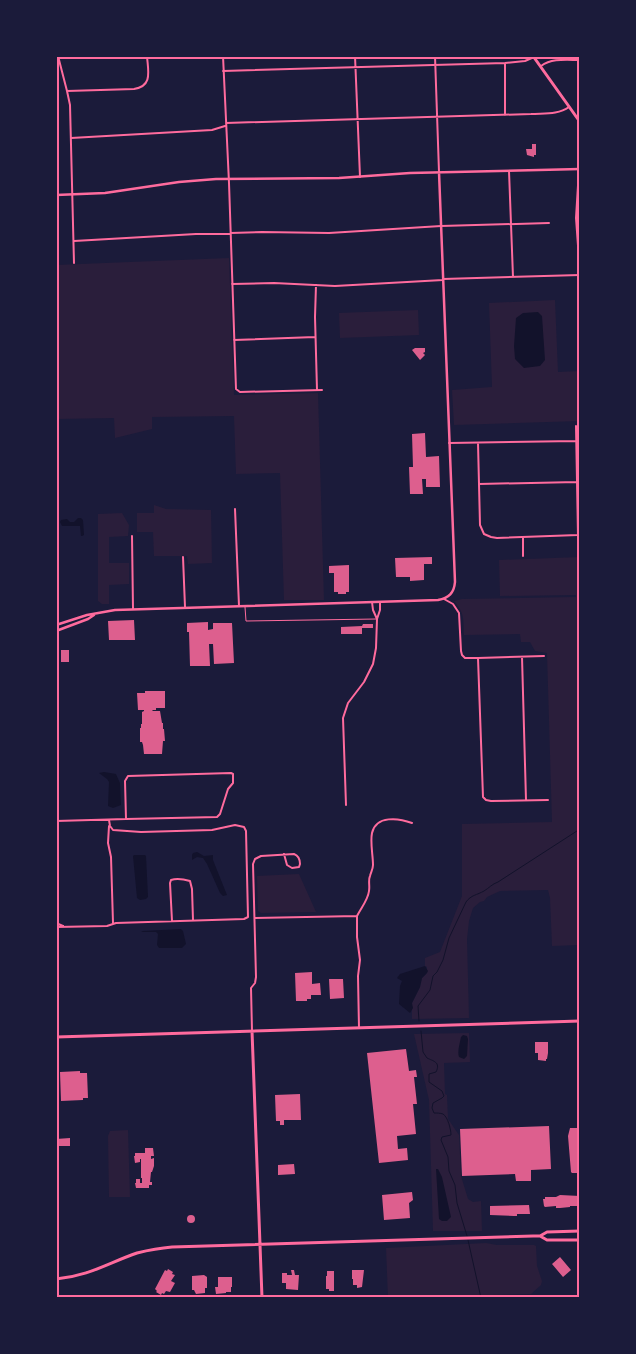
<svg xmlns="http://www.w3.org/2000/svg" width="636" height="1354" font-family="'Golos Text',sans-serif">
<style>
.green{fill:#2a1e3b}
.water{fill:#12122b}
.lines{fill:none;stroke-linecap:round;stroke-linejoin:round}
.stream{stroke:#12122b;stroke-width:1}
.building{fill:#dd5f8e}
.service{stroke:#ff6b9d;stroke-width:1}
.minor{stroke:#ff6b9d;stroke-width:2}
.tertiary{stroke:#ff6b9d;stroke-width:2.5}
.secondary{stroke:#ff6b9d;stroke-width:3}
.primary{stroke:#ff6b9d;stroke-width:3}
.neatline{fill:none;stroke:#ff6b9d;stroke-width:2}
</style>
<rect width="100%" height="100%" fill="#1b1b3a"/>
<!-- green -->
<path class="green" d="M229,258L234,395L318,393L324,600H284L280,473L236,474L234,416L152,417V429L115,438L114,418L56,419V265Z
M555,300L558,372L580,371V381H577L578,401L580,403V421L454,425L452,390L492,387L489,303Z
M418,310L419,335L340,338L339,313Z
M154,505L166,509L211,510L212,563L188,564L187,556H154L153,532H137V513H154Z
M122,513L129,525L128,536L109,537V563H129V584L109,585V604H102L98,601V514Z
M580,557V601H577V611H580V945L552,946L550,898L548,890L500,891L487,897L484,901L480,902L473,908L469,921L467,939L469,1018L412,1019V1003L420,987L422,978L427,973V967L425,966V958L440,952L462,896V824L552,822L547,653L535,651L530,642H521L520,634L464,635C463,618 465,614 454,601L462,599L576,597V595L500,596L499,560Z
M299,874L316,912L261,913L258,911L257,876Z
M469,1033L470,1062L444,1063L445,1094L447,1095L448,1119L459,1135L461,1176L468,1199L473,1202L481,1201L482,1231H433L429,1100L414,1034Z
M128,1130L130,1197H109L108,1136L110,1131Z
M486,1243L497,1245H534L536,1246L537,1266L542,1281L541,1285L531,1294L492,1295V1298H388L386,1248Z"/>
<!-- water -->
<path class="water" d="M538,312L542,316L545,360L540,366L524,368L515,359L514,346L516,318L523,313Z
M78,518H81L83,520L84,535L82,536H81L80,526H62L60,522L61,520L67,519L70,522H74Z
M104,772L116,774L120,783L121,805L113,808L108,806L109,782L107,779L99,773Z
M197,852L204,856L213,855V860L227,895L223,896L220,893L207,864L203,858L197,857L192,860V855L193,853Z
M134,855H145L146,856L148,897L146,899L140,900L137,898L133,856Z
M181,929L183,931L186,944L182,948H159L157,945L158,934L156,932H141L143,931Z
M425,966L428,971L427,973L422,978L420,987L412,1003L413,1008L410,1013L399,1004L400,986L402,981L397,978L400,974Z
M463,1035L467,1036L468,1039L467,1056L464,1059L459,1057C457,1051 460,1043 461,1037Z
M436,1169H438L442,1177L451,1217L447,1221H442L439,1219Z"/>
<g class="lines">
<!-- stream -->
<path class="stream" d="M419,1021L418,1006L430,990L433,976L437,972L443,960L449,938L466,902C471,895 477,895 484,891C489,888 492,884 498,882L580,829
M421,1031L423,1052L427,1058C433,1061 441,1062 436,1072L429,1074V1082L442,1091L444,1096L442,1098L433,1103L432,1108L434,1113C437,1113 440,1113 443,1114C448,1117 451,1130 451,1135L442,1137L441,1140L448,1157L449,1171L455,1185L457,1203L467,1236
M468,1240L481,1298"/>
</g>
<!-- building -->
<path class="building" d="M532,144H536V155H534V157L527,155L526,149H532Z
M415,348H425V352L423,353L425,355L420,360L412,350Z
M425,433L426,457L439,456L440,487H426V479H422L423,494H410L409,467H413L412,434Z
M432,557V564H424V580L410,581V577H396L395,558Z
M349,565V592H346V594H338V592H334V573H329V566Z
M134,620L135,640H109L108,621Z
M208,622V630L213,629V623H232L234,663L214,664L213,644H209L210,666H190L189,632H187V623Z
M363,624H373V628H362V634H341V627L362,626Z
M61,650H69V662H61Z
M145,691H165V708H156V710H152L153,711H160L162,723H163V729H164L165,741H163L162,754H144L143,745L142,742H140V728H141V724H142V712L144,711V710H138L137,693H145Z
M312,972V984L320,983L321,995H311V999H307V1001H296L295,973Z
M329,979H343L344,998L330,999Z
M535,1042H548V1053L547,1059H546V1061L538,1060V1053H535Z
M406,1049L409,1071L416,1070L417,1077H414L417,1104H413L416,1134L397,1136L398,1149L407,1148L408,1160L379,1163L367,1053Z
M80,1071V1073H87L88,1098H83V1100L61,1101L60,1072Z
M300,1094L301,1120H284V1125H280V1121H276L275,1095Z
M549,1126L551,1169L531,1170V1181H516L515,1174L462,1176L460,1129Z
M570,1128H578L580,1133L579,1173H572L571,1172L568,1136Z
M70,1138V1146H56V1139Z
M145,1148H153L154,1156H151V1159L154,1158V1166L152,1172H151L150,1182H152V1185H149V1188H136L135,1183H136V1179H140V1183H142V1178H141V1159H140V1162L135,1163L134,1156H135V1153H145Z
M294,1164L295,1174L278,1175V1165Z
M412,1192L413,1200L409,1203L410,1218L384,1220L382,1195Z
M560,1195L580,1196V1206H570V1207L560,1208H556V1206L545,1207L544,1206L543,1199H545V1197H556Z
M529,1205L530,1214H517V1216H514L490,1215V1206Z
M187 1219a4 4 0 1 1 8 0a4 4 0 1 1-8 0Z
M560,1257L571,1270L563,1277L552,1264Z
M168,1269L173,1272L172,1274L175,1275L171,1281L175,1283L170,1292L166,1291L164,1294L162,1293L161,1295L156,1292L157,1291L155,1289L165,1270L167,1271Z
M291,1270H294L295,1275H299L298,1290L286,1289V1283H282V1273H287V1275H292Z
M352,1270H364L362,1287L357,1288V1285H353V1279H352Z
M327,1271H334V1291H329V1289H326V1276H327Z
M204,1275L207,1277V1288H205V1293L196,1294L194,1290H192V1276Z
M218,1277H232V1287H231V1292H226V1293L216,1294L215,1287H218Z"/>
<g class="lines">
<!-- service -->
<path class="service" d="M245,607L246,621L377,619"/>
<!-- minor -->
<path class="minor" d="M58,56L67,91L70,105L74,263
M223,56L229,183L236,389L240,392L322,390
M355,56L360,177
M435,56L439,172
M541,66C552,58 566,60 580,60
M223,71L505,63L525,61L534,57
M67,91L134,89C153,86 148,71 147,56
M505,115V63
M226,123L531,114C544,113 558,115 569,107
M71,138L212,130L225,126
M579,169L576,218L580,273
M509,171L513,277
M74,241L196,234L262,232L329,233L441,226L549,223
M443,279L580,275
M232,284L274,283L335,286L443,280
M316,285L315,317L317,390
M234,340L315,337
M576,426L578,535
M449,443L576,441
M478,443L480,525L484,534
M479,484L577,482
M235,509L239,606
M484,534L491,537L497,538L578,535
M132,536L133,609
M523,537V556
M183,557L185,607
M444,599L453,604L459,613L461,651L462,655L465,658H478L544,656
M372,602L373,610L377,619
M522,657L526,800
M478,658L483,797L486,800L491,801L548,800
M231,773L233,774V783L228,789L220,814L217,817L126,819L125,781L128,776Z
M346,805L343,718L348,703L364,682L373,664L376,648L377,619L380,610V602
M56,821L126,819
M109,826L108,843L111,857L113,923
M357,916V937L360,960L358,976L359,1028
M255,918L357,916C361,908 368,900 369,891C370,886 368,880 370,876C371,872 373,869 373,865C373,855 370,843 372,833C376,815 399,818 412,823
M172,921L170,883L171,880C177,878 183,879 190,881L192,889L193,920
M56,923L63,926
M56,927L107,926L116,923L244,919L248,917L246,831L244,827L235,825L212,830L141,832L113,830L110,826L109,820
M252,1031L251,988L255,983L256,977L253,864L255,859L261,856L294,854C299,856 300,860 300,864L299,867L292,868L287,865L284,854"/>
<!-- tertiary -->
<path class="tertiary" d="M56,195L105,193L179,182L216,179L339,178L410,173L580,169
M56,625L87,615L115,610L438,600C449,598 454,593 455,582L439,172
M56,631L88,619L94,615"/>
<!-- secondary -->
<path class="secondary" d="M252,1031L262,1298
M56,1037L580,1021
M540,1236L547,1232L580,1231
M56,1279C89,1276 108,1263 137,1253C149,1250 160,1248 172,1247L533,1236H540L547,1240H580"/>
<!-- primary -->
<path class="primary" d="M533,56L580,122"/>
</g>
<!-- border -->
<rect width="636" height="1354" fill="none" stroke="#1b1b3a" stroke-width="115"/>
<rect x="58" y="58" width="520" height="1238" class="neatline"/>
</svg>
